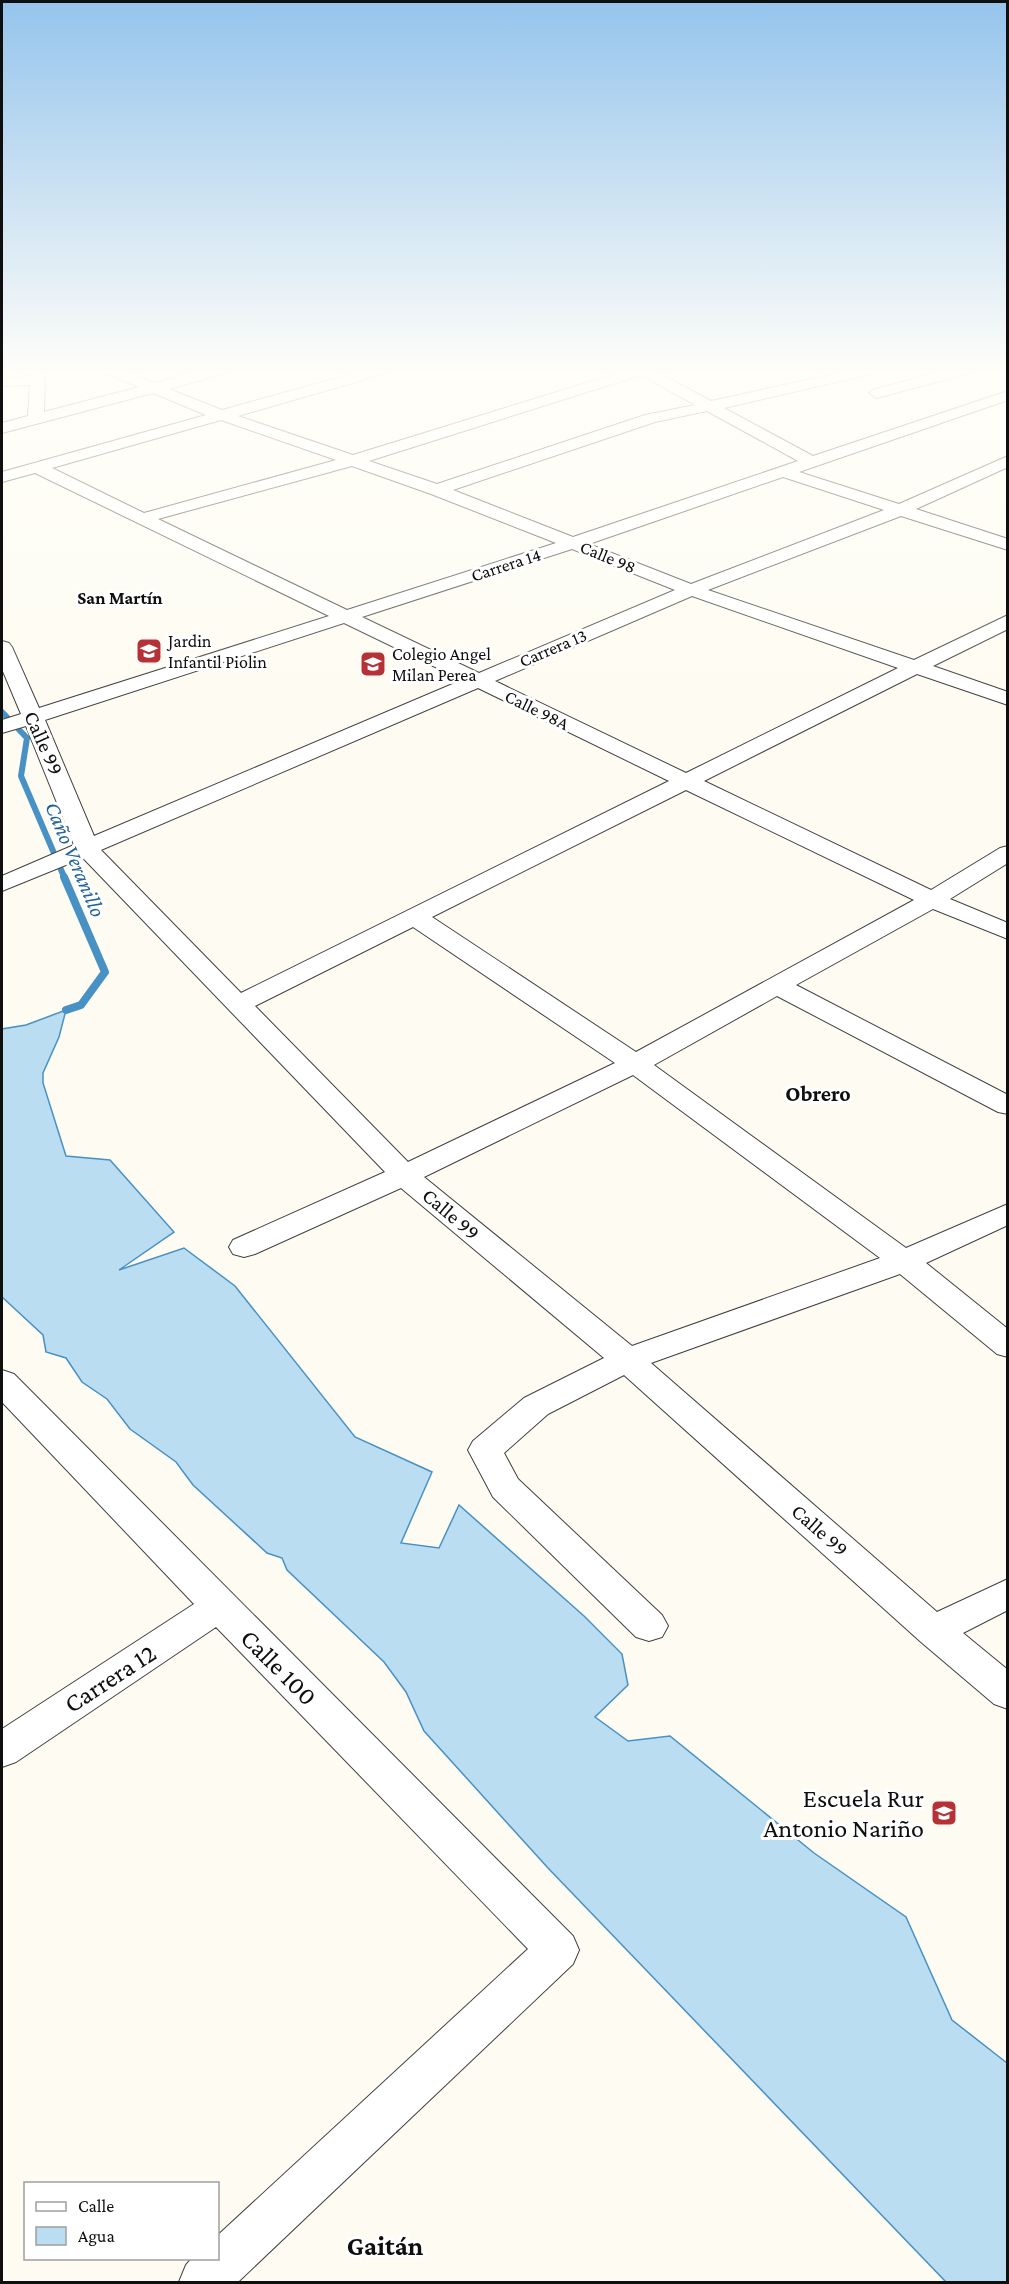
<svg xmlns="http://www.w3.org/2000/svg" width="1009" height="2284" font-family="'Crimson Pro',serif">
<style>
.water{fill:#baddf2;stroke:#4791c4;stroke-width:1.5}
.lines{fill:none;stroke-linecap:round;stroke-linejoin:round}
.stream-far1{stroke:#4791c4;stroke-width:6}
.stream{stroke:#4791c4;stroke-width:8}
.street-casing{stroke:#424242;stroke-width:2}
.street{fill:#fff;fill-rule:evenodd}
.labels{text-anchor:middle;stroke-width:6;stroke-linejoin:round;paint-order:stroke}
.far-street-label{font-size:18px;fill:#0f0f0f;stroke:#fff}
.far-neighbourhood-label{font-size:18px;font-weight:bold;fill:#0f0f0f;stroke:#fff}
.far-poi-label{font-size:18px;fill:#0f0f0f;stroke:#fff;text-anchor:start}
.street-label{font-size:21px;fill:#0f0f0f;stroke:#fff}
.water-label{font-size:22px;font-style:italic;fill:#216398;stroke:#fff}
.neighbourhood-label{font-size:22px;font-weight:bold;fill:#0f0f0f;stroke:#fff}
.near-street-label{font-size:26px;fill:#0f0f0f;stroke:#fff}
.near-poi-label{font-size:26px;fill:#0f0f0f;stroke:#fff;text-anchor:end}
.near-neighbourhood-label{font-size:27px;font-weight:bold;fill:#0f0f0f;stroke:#fff}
</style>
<rect width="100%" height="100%" fill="#fefcf2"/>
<!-- water -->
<path class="water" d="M66,1010L59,1037L43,1073V1083L66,1156L110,1160L174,1232L119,1270L184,1248L235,1286L355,1437L432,1472L401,1543L439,1548L459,1505L584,1616L622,1654L628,1685L595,1717L628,1741L670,1736L814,1853L906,1917L952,2020L1007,2063V2282H946L548,1868L424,1731L406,1692L384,1662L287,1570L282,1558L267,1553L193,1485L176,1462L130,1429L107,1399L82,1382L66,1358L46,1352L43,1335L2,1297V1029L26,1025Z"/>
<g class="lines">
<!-- stream-far1 -->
<path class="stream-far1" d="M2,712L27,738L21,776L65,879"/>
<!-- stream -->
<path class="stream" d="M64,877L105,972L81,1005L66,1010"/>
<!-- street casing -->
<g class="street-casing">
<path id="street" d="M31,370H45L44,412L139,387L104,373L102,370H122L155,383L205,370H229L227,373L169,389L222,410L366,370H389L387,373L238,416L353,455L628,370H653L711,401L853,370H878L871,374L724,408L813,456L1008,391V400L799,472L899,504L1008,456V467L916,509L1008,539V550L901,516L708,590L914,660L1008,615V629L933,666L1008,692V705L917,674L704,781L931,890L1000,848L1008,846V863L950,899L1008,923V939L933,909L796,985L1008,1095V1114L998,1112L777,996L654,1065L906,1248L1008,1204V1225L926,1263L1008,1329V1357L997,1354L900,1274L651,1363L937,1612L1008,1579V1610L963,1633L1008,1670V1709L994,1704L921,1642L624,1375L548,1414L504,1453L518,1479L662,1615L668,1626L662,1637L649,1641L636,1637L493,1497L468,1450L473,1441L524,1398L604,1358L401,1188L255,1254L244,1257L233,1254L229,1247L233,1240L385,1172L83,858L2,891V876L74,845L26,726L2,733V720L21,714L2,669V641L9,643L12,647L39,708L329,616L35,473L2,482V472L206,415L153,393L2,433V423L28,416L30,385L2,386V378L30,376ZM641,375L695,405L645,415L437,484L369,461ZM707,411L798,461L573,537L453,490L655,422ZM221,420L336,460L144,513L52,468ZM352,466L431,494L556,543L347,610L158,519ZM783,477L884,510L691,584L589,544ZM572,549L675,590L479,673L362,617ZM692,596L898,668L686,773L495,681ZM344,623L462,680L94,836L45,720ZM478,688L669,781L241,993L101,850ZM686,790L914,900L636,1052L432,917ZM413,927L615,1063L408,1162L255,1006ZM633,1075L880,1258L632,1346L424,1177Z
M948,370H972L970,373L877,398L869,393L872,390Z
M2,1370L14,1374L573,1936L579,1950L573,1964L238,2282H179L186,2265L192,2258H218V2235L528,1949L216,1627L16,1762L2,1767V1729L194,1604L2,1402Z"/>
</g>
<!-- street -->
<use href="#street" class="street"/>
</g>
<!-- sky -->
<linearGradient id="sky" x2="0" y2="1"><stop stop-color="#95c4ec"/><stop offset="0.54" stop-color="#fffef9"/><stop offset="1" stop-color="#fffef9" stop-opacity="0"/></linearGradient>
<rect width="1009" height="690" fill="url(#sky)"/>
<!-- icons -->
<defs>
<g id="school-square" transform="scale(1.35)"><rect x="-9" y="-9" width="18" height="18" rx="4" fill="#b63136" stroke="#fff"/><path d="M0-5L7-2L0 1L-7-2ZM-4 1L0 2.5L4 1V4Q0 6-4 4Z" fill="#fff"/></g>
</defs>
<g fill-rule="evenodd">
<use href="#school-square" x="149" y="651"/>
<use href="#school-square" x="373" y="664"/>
<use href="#school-square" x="944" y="1813"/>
</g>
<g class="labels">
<!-- far-street labels -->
<g class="far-street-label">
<text transform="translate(608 557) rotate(22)" y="6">Calle 98</text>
<text transform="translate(506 565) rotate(-18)" y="6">Carrera 14</text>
<text transform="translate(553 648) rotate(-23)" y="6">Carrera 13</text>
<text transform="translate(537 710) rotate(26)" y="6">Calle 98A</text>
</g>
<!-- far-neighbourhood labels -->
<g class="far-neighbourhood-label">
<text x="120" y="604">San Martín</text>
</g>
<!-- far-poi labels -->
<g class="far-poi-label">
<text x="168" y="647">Jardin<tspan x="168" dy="21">Infantil Piolin</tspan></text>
<text x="392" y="660">Colegio Angel<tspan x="392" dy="21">Milan Perea</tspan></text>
</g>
<!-- street labels -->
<g class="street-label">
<text transform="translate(44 743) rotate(66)" y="7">Calle 99</text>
<text transform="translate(451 1214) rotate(40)" y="7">Calle 99</text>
<text transform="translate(820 1530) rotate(41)" y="7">Calle 99</text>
</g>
<!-- water labels -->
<g class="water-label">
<text transform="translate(76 859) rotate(67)" y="8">Caño Veranillo</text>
</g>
<!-- neighbourhood labels -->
<g class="neighbourhood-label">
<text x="818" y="1101">Obrero</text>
</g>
<!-- near-street labels -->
<g class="near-street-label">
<text transform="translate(279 1667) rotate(45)" y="9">Calle 100</text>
<text transform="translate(110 1678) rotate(-33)" y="9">Carrera 12</text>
</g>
<!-- near-poi labels -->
<g class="near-poi-label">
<text x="924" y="1807">Escuela Rur<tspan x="924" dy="30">Antonio Nariño</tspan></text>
</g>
<!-- near-neighbourhood labels -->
<g class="near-neighbourhood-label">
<text x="385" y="2255">Gaitán</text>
</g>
</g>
<!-- border -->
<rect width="1009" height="2284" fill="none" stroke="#0f0f0f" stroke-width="6"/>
<!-- legend -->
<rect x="24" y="2182" width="195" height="78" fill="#ffffff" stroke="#9f9f9f" stroke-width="1.5"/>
<rect x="36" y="2202" width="30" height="9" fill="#ffffff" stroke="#9f9f9f" stroke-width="1.5"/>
<text x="78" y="2212" font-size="18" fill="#0f0f0f">Calle</text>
<rect x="36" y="2227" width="30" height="18" fill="#baddf2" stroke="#9f9f9f" stroke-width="1.5"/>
<text x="78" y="2242" font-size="18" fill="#0f0f0f">Agua</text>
</svg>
